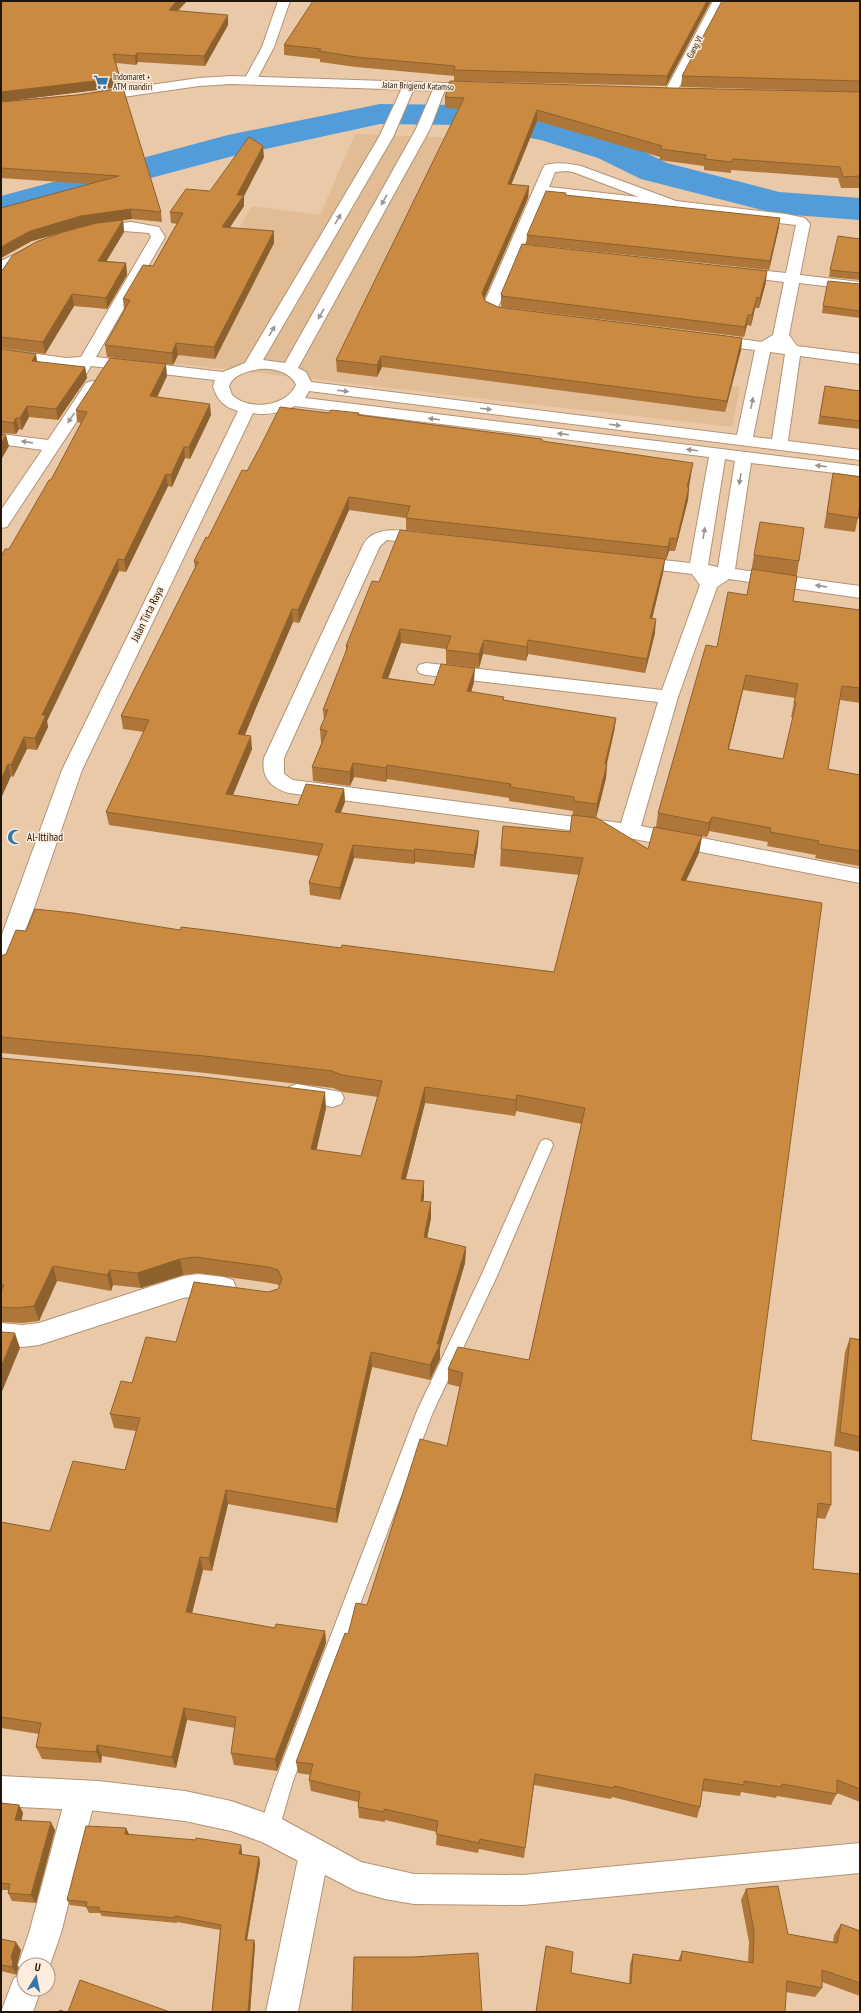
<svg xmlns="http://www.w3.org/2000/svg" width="861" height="2013" font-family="'PT Sans Narrow',sans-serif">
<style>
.built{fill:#e2bc95}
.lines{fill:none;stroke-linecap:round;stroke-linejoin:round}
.river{fill:#539cda;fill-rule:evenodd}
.service-casing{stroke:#b29374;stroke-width:2}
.minor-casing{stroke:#b29374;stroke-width:2}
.tertiary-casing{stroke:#b29374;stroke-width:2}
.service{fill:#fff;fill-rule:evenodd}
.minor{fill:#fff;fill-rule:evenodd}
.tertiary{fill:#fff;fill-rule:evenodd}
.wall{fill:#ae7739;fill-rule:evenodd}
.shaded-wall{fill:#8d612e}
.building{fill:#ca8a42;stroke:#8d612e;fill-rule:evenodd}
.oneway{fill:#9c9691}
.labels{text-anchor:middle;stroke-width:3;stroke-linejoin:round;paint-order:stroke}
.far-street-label{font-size:9px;fill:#22160a;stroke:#feeddd}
.far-poi-label{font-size:9px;fill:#22160a;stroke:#feeddd;text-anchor:start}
.street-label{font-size:11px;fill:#22160a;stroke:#feeddd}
.poi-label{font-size:11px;fill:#22160a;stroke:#feeddd;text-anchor:start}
</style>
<rect width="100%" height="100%" fill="#eac9a8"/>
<!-- built -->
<path class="built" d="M355,134L465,138L400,341L740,387L732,427L162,362L252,206L320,215Z"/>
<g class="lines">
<!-- river -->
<path class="river" d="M380,104L462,105L547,120L624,142L667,163L779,192L860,198V220L779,214L766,211L641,179L598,158L541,140L462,125L380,124L233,156L1,218V196L228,135Z"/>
<!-- service casing -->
<g class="service-casing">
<path id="service" d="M546,1139L551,1141L553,1145L497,1276L433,1412L293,1781L279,1829L276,1836L269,1839L262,1836L259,1829L275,1781L417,1411L481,1276L539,1145L541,1141Z"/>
</g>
<!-- minor casing -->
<g class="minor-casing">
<path id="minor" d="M278,1H290L274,47L255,83H245L244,80L262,47Z
M713,1H725L676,93L670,97L665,96L664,93Z
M409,82L415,86L393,137L263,360L285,363L416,129L434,87L440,83L445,84L446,87L430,129L298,368L306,372L311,382L737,435L755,350L713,345L708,343L705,340L708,337L713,335L761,342L773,335L784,282L738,276L733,275L731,272L733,269L738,268L786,273L796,225L546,195L498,307L519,312L522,315L519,318C509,321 489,317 482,308L543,168L545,165C557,162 569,163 581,166L676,201L786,214L805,218L810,224L800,275L860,282V290L799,283L789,335L797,346L860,354V364L800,356L788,441L860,450V460L309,391L305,398L860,466V476L751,463L735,569L860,586V598L729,579L717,587L678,697L641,826L860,869V883L629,838L289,793C271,788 261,777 264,758L364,543C378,523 407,532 428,534L434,535L437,539L434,543L428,544L387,540L380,546L284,758V774L293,780L621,823L658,702L426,675L419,673L417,669L419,665L426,663L662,690L700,585L692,574L635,567L629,566L626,562L629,558L635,557L690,563L709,457L295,406C281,412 268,416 253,413L82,770L34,908L12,964L9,970L1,972V937L62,770L238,411C224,407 217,400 213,386L215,380L91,366L87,373H75L73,370L75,367L66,368L1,359V349L66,358L81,357L151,237L149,233L124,231L94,234L89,233L87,230L89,227L94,226L131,222L159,227L165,237L96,357L223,372L245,363L379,137L403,86ZM566,171L573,172L639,197L549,187L555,172ZM770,352L785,354L772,439L753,437ZM260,369C273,368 291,372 296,385C286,407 249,411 232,395L229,386C233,374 249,371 260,369ZM725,459L735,461L718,567L708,565Z
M35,244L40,245L42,248L40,251L1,271V261Z
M92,381L98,383L100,386L7,527L1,528V510L42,450L1,444V434L48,440L86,383Z
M297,1084L341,1092L344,1098L341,1104L333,1107L289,1099L286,1093L289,1087Z
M198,1274L224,1277L233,1280L236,1288L233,1296C218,1301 200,1295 183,1298L39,1345L22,1347L1,1345V1323L22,1325L39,1323L183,1276Z
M81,1780L92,1784L96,1795L61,1933L50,1965L48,1969V1965H24V1989H41L33,2012H1L14,1978L22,1974L18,1965L29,1933L66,1795L70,1784Z
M314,1839L325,1843L329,1854L298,2012H266L299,1854L303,1843Z"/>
</g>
<!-- tertiary casing -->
<g class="tertiary-casing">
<path id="tertiary" d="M231,76L479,84L485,88L479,92L231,84L199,86L95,101L88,97L95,93L199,78Z
M1,1776L98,1781L185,1791L231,1801L280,1818L361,1862L414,1874L523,1875L860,1843V1873L523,1905L414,1904L385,1899L356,1891L262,1842L231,1831L185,1821L98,1811L1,1806Z"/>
</g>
<!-- service -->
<use href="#service" class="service"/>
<!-- minor -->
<use href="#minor" class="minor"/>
<!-- tertiary -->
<use href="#tertiary" class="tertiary"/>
</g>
<!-- wall -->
<path class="wall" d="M1,1H187L178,11L228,25L205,66L138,62L136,65L116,63L120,78L121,87L6,101L77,95L161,212L162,222L132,219L123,220L124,232L106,261L126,263L127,275L107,309L74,306L45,354L1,348V272L61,233L32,241L90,184L1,178Z
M711,1L666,86L454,81V76L356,67L320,62V59L284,55V45Z
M860,1V92L681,87L682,76Z
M671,88L860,92V188H841L838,178L731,170V173L704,170V166L659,160L660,157L537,121L511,185L529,186L528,198L484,299L485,301L498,307L742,338L741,350L725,412L382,367L377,377L337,372L336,360L459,109L445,108V97Z
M264,157L244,196V206L230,227L274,243L215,359L178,355L173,365L107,357L105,345L124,311L123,299L153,266L177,224L171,223L170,212L210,191Z
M565,195L779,227L769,270L526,244L527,235Z
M860,239V280L829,277L830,270Z
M766,282L759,308H755L751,326L747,325L744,337L502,307L501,305V294Z
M860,284V318L822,313L823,306Z
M1,349L37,362L85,367L87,378L58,420L29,417L22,430L19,429L16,434L1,433Z
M167,376L157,397L211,415L190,459L185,458L172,487L168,486L126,572L119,571L47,721L48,727L37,750L27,749L13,777L11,776L1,798V557L9,549L51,480L81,423L77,422L76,410Z
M825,386L860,391V429L818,424Z
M329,413H359V415L542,439V441L691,475L689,487L688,500L675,551H669L666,560H665L663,573L652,618L655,633L645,673L528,654L526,661L483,654L479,668L446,664V649L401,643L388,678L434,685L474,682L471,692L503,700L616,718L614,732L607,764L606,778L596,818L648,849L656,827L658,813L717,647L747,595L754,555L799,561L793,601L860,610V703L840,700L828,769L860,775V861L859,866L815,858L816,855L767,846L768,842L709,831L707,837L702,836L699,853L686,880L751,1440L831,1505L825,1519L817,1518L813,1569L860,1574V1802L837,1793L831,1805L777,1796L776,1798L741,1792L740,1796L702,1791L700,1807L697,1818L612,1797L611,1799L534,1785L524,1858L479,1849L478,1853L436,1845L437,1832L385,1820V1822L359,1818L358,1807V1802L311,1791L309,1780L310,1775L298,1773L296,1762L348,1634L367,1605L447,1446L460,1387L448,1384V1369L529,1360L582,1124L516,1111L515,1116L425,1103L406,1179L424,1197L423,1201L431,1218L427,1238L466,1247L465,1263L440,1348V1359L430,1380L372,1367L337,1523L228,1504L212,1571L203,1570L192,1613L275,1628L325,1631L326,1643L277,1771L234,1765L231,1753L235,1728L187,1720L176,1768L102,1756L101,1763L42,1759L36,1747L39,1734L1,1728V1522L50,1531L125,1470L136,1431L114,1428L110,1414L132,1383L176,1342L268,1292L278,1289L279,1285L270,1283L198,1273L183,1275L141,1288L113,1285L111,1291L57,1281L39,1321L22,1323L1,1322V1058L326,1108L316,1150L361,1156L378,1097L343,1092L333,1088L206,1073L1,1053V956L6,954L26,931L180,930L554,972L579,875L500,866L501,849L570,832L573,811L509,801V798L387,779L386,782L354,777L350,786L313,781L312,767L321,744V743L320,729L324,720L323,710L346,652V646L379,582L577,550L406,530V518L349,510L299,623L293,622L258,703L244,735L252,749L233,795L298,805L344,789L345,802L340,813L478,844L474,868L415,862L414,864L354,858L340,900L310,895L309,883L318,856L109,825L106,812L144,732L123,729L121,716L195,568L194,561L247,471ZM743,690L795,698L791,717L793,718L783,759L729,749Z
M833,473L858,518L855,532L824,528Z
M860,1332V1452L834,1446L845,1352L850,1338L859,1339Z
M1,1803L19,1805L23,1813L21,1821L55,1830L36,1903L12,1901L8,1893L9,1890H1Z
M126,1828L129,1835L242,1851V1855L259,1857L260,1863L247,1940H254L255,1945L250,2012H212L220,1930L177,1922V1923L102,1916L100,1913H89L86,1907L70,1905L67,1900Z
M746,1889L788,1934L833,1942L834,1935L841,1924L860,1931V1996L822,1982V1988L815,1997L786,1992L785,2012H536L546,1946L571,1973L629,1984L630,1964L633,1954L678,1961L682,1951L748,1962L749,1942L741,1900Z
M1,1939L21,1950L17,1965L19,1970L17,1975L1,1971Z"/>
<!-- shaded-wall -->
<path class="shaded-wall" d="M177,1H187L169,19V10Z
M707,1H711L666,86L667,76Z
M228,15V25L205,66L204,56Z
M137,53L138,62L136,65L135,56Z
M120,78L121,87L1,102V92Z
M537,110V121L507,195L508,184Z
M263,146L264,157L244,196V206L223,238L222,227L237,195Z
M529,186L528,198L482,304V293Z
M131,209L132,219L123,220L124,232L100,272L98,261L123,220L83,226L32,241L1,258V247L30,231L81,216Z
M780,218L779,227L769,270L770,261Z
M274,231V243L215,359L214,347Z
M126,263L127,275L107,309L106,298Z
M767,271L766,282L759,308L760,298Z
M72,294L74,306L45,354L43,342Z
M757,297L755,308L751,326L752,315Z
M748,315L747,325L744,337L745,327Z
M742,338L741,350L725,412L727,401Z
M176,343L178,355L173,365L172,353Z
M36,354L38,366L32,361Z
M381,356L382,367L377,377V365Z
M166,364L167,376L152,408L150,396Z
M85,367L87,378L58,420L56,409Z
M210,404L211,415L190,459L189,447Z
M27,406L29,417L22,430L20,418Z
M16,418L19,429L16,434L13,423Z
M6,435L9,446L1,460V444Z
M184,447L185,458L172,487L171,475Z
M693,463L691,475L686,500L687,487Z
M166,474L168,486L126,572L124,560Z
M689,487L688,500L675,551L677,539Z
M349,497V510L299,623L298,610Z
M670,538L669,551L666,560L668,547Z
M118,559L119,571L47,721L48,727L37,750L35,738L42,715Z
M665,559L663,573L649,632L650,618Z
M292,609L293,622L258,703L240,747L238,734L257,690Z
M656,619L655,633L645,673L647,659Z
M400,629L401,643L383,692L382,678Z
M484,640L483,654L479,668V654Z
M528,640V654L526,661L527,647Z
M475,668L474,682L467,705V691Z
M746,675L743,690L725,763L728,749Z
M616,718L614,732L603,778L605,764Z
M251,736L252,749L228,807L226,794Z
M24,737L27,749L13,777L11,765Z
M353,763L354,777L350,786V772Z
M8,764L11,776L1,798V780Z
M607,764L606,778L596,818L597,804Z
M387,765V779L386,782V768Z
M344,789L345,802L336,825L335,812Z
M712,817L709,831L707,837L709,823Z
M479,831L478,844L474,868V855Z
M702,836L699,853L679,896L681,880Z
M353,845L354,858L340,900V888Z
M415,849V862L414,864V851Z
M425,1087V1103L402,1194L401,1179Z
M325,1092L326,1108L313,1165L311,1149Z
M517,1095L516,1111L515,1116L516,1100Z
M424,1181V1197L421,1216V1201Z
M431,1202V1218L424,1253V1237Z
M466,1247L465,1263L440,1348V1359L430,1380V1365L437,1344Z
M180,1259L183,1275L141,1288L137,1273Z
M53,1266L57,1281L39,1321L34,1306Z
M110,1270L113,1285L111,1291L107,1275Z
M15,1333L20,1348L1,1394V1367Z
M371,1352L372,1367L337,1523L336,1509Z
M226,1490L228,1504L212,1571L209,1558Z
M200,1557L203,1570L189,1625L186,1612Z
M325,1631L326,1643L277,1771L275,1759Z
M184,1708L187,1720L176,1768L172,1757Z
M97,1745L102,1756L101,1763L96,1752Z
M19,1805L23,1813L20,1828L15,1820Z
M51,1822L55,1830L36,1903L31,1895Z
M126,1828L129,1834L128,1840L125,1834Z
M241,1845L242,1851L241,1860L239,1854Z
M259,1857L260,1863L246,1945L245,1940Z
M254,1940L255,1945L250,2012H248Z
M16,1942L21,1950L17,1965L19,1970L17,1975L12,1967L11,1957Z"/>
<!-- building -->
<path class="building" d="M1,1H177L169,10L228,15L204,56L137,53L135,56L113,54L120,78L1,92Z
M313,1H707L667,76L454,70L455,66L356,57L319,51L321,49L284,45Z
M722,1H860V81L682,76Z
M450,81L671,88L860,92V176L843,177L840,167L733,159L732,162L705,159L706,155L660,149L662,146L537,110L508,184L529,186L482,293L485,301L498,307L742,338L727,401L381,356L377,365L336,360L464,98L445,97Z
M123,88L161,212L131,209L81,216L30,231L1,247V208L119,176L1,168V102L77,95Z
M249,137L263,146L237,195H244L222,227L274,231L214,347L176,343L172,353L105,345L130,300L123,299L143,265L153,266L183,213L170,212L186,189L210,191Z
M546,191L566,193L565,195L780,218L770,261L527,235Z
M123,220L98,261L126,263L106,298L72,294L43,342L1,337V272L12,256L36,242L63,232L97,223Z
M838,236L860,239V273L830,270Z
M522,244L767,271L760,298L757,297L752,315H748L745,327L502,296L501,294Z
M828,281L860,284V311L823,306Z
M1,349L36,354L32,361L85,367L56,409L27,406L20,418H16L13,423L1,421Z
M110,358L166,364L150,396L210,404L189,447H184L171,475L166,474L124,560L118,559L42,715H46L35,738L24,737L11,765L8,764L1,780V557L5,549H9L49,480H51L87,412L76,410Z
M825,386L860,391V421L820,416Z
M280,407L329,413L331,410L359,413L358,415L542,439V441L693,463L687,487H689L677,539L670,538L668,547L406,518L410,506L349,497L298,610L292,609L257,690L238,734L251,736L226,794L298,805L306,784L344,789L335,812L479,831L474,855L415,849L414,851L353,845L340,888L309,883L323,844L106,812L149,720L121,716L198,562L194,561L206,537L208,538L242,470L247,471L259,449Z
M1,434L6,435L1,444Z
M833,473L860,477V503L858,518L827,513Z
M760,522L804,528L799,561L754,555Z
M400,530L665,559L650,618L656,619L647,659L528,640L527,647L484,640L479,654L446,650L451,636L400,629L382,678L434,685L441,664L475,668L467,691L504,697L503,700L616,718L605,764H607L597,804L574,801V797L510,787L511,784L387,765L386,768L353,763L350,772L312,767L327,731L320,729L328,710H323L348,646H346L372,581L379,582Z
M752,569L797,576L793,601L860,610V688L842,686L828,769L860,775V851L818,844L819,841L770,832L771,828L712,817L709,823L658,813L706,645L717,647L728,592L747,595ZM746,675L798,684L794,703H796L783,759L728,749Z
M572,815L597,818L648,849L654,827L702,836L681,880L822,903L751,1440L831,1452V1505L818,1503L813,1569L860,1574V1789L837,1780V1794L782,1784L781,1787L744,1781V1785L704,1779L700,1807L614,1786V1788L535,1774L525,1848L480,1839L479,1843L436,1834L438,1821L384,1809V1812L358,1807L360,1792L309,1780L313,1764L296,1762L345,1633L348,1634L356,1603L367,1605L420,1439L447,1446L463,1373L448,1369L458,1347L529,1360L585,1108L517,1095L516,1100L425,1087L401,1179L424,1181L421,1201L431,1202L424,1237L466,1247L437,1344H440L430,1365L371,1352L336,1509L226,1490L209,1558L200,1557L186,1612L275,1628L276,1624L325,1631L275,1759L231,1753L236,1717L184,1708L172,1757L97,1745L96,1752L36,1747L41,1723L1,1717V1522L50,1531L73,1461L125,1470L140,1418L110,1414L121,1381L132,1383L146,1337L176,1342L194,1282L268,1292L278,1289L282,1279L278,1270L268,1267L195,1257L180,1259L137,1273L110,1270L107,1275L53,1266L34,1306L17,1308L1,1307V1291L4,1285L1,1284V1058L203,1077L325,1092L311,1149L361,1156L382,1081L342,1075L332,1071L204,1056L1,1037V956L6,954L16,930L26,931L35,909L73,913L180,930L181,927L214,931L341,948L342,945L554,972L583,858L501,849L503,826L570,832Z
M1,1332L15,1333L1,1367Z
M850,1338L860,1340V1437L840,1432Z
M1,1803L19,1805L15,1820L51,1822L31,1895L8,1893L10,1884L1,1883Z
M86,1826L126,1828L125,1834L196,1840V1838L241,1845L239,1854L259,1857L245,1940H254L248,2012H212L221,1925L175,1916V1918L99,1911V1907H86L87,1902L67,1900Z
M778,1886L788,1934L837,1943L841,1924L860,1931V1983L822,1970V1988L787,1981L785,2012H536L546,1946L573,1952L571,1973L631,1984L633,1954L681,1961L682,1951L753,1963L754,1931L746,1889Z
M1,1939L16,1942L11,1957L13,1962L12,1967L1,1965Z
M478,1953L482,2012H352L354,1957H413Z
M80,1980L170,2012H68Z
M60,2010L65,2012H59Z"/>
<!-- one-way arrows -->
<defs><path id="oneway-solid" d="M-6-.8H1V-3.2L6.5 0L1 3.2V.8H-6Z"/></defs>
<g class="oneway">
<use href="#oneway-solid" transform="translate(384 200) rotate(119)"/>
<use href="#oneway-solid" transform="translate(338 219) rotate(-60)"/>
<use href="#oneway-solid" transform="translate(321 314) rotate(119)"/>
<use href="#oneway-solid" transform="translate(272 331) rotate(-60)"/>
<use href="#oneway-solid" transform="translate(343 391) rotate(7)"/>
<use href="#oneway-solid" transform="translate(752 403) rotate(-79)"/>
<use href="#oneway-solid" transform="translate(486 409) rotate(7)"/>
<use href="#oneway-solid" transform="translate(71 418) rotate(124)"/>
<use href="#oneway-solid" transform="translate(434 419) rotate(-173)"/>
<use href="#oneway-solid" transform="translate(615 425) rotate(7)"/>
<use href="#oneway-solid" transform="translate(563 434) rotate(-173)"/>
<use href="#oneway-solid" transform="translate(27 442) rotate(-172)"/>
<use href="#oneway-solid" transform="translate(692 450) rotate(-173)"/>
<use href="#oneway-solid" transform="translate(821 466) rotate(-173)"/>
<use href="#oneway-solid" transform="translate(740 479) rotate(100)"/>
<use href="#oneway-solid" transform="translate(704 533) rotate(-80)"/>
<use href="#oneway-solid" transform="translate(821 586) rotate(-172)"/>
</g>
<!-- icons -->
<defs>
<g id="supermarket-bare" transform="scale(1.2)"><path d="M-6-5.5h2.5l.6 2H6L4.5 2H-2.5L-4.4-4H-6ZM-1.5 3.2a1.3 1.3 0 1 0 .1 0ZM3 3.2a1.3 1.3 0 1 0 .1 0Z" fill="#3376ac" stroke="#feeddd" stroke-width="2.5" paint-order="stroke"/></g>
<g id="mosque-bare" transform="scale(1.2)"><path d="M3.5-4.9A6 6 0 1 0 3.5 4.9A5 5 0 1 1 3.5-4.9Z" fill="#3376ac" stroke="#feeddd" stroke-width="2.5" paint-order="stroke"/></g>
</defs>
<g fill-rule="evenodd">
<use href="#supermarket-bare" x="101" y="82"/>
<use href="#mosque-bare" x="15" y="837"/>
</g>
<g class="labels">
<!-- far-street labels -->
<g class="far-street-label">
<text transform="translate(695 47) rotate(-62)" y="3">Gang VI</text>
<text transform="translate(418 86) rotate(2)" y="3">Jalan Brigjend Katamso</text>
</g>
<!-- far-poi labels -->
<g class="far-poi-label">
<text x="113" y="80">Indomaret +<tspan x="113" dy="10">ATM mandiri</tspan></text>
</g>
<!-- street labels -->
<g class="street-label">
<text transform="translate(147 614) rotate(-64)" y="4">Jalan Tirta Raya</text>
</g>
<!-- poi labels -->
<g class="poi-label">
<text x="27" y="841">Al-Ittihad</text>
</g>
</g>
<!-- border -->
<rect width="861" height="2013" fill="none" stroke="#22160a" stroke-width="4"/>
<!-- north arrow -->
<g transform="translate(36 1977) rotate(10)"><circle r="19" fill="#feeddd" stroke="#a69789"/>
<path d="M0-3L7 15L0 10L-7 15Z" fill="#3376ac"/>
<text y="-6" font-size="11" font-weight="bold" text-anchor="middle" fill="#22160a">U</text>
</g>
</svg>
